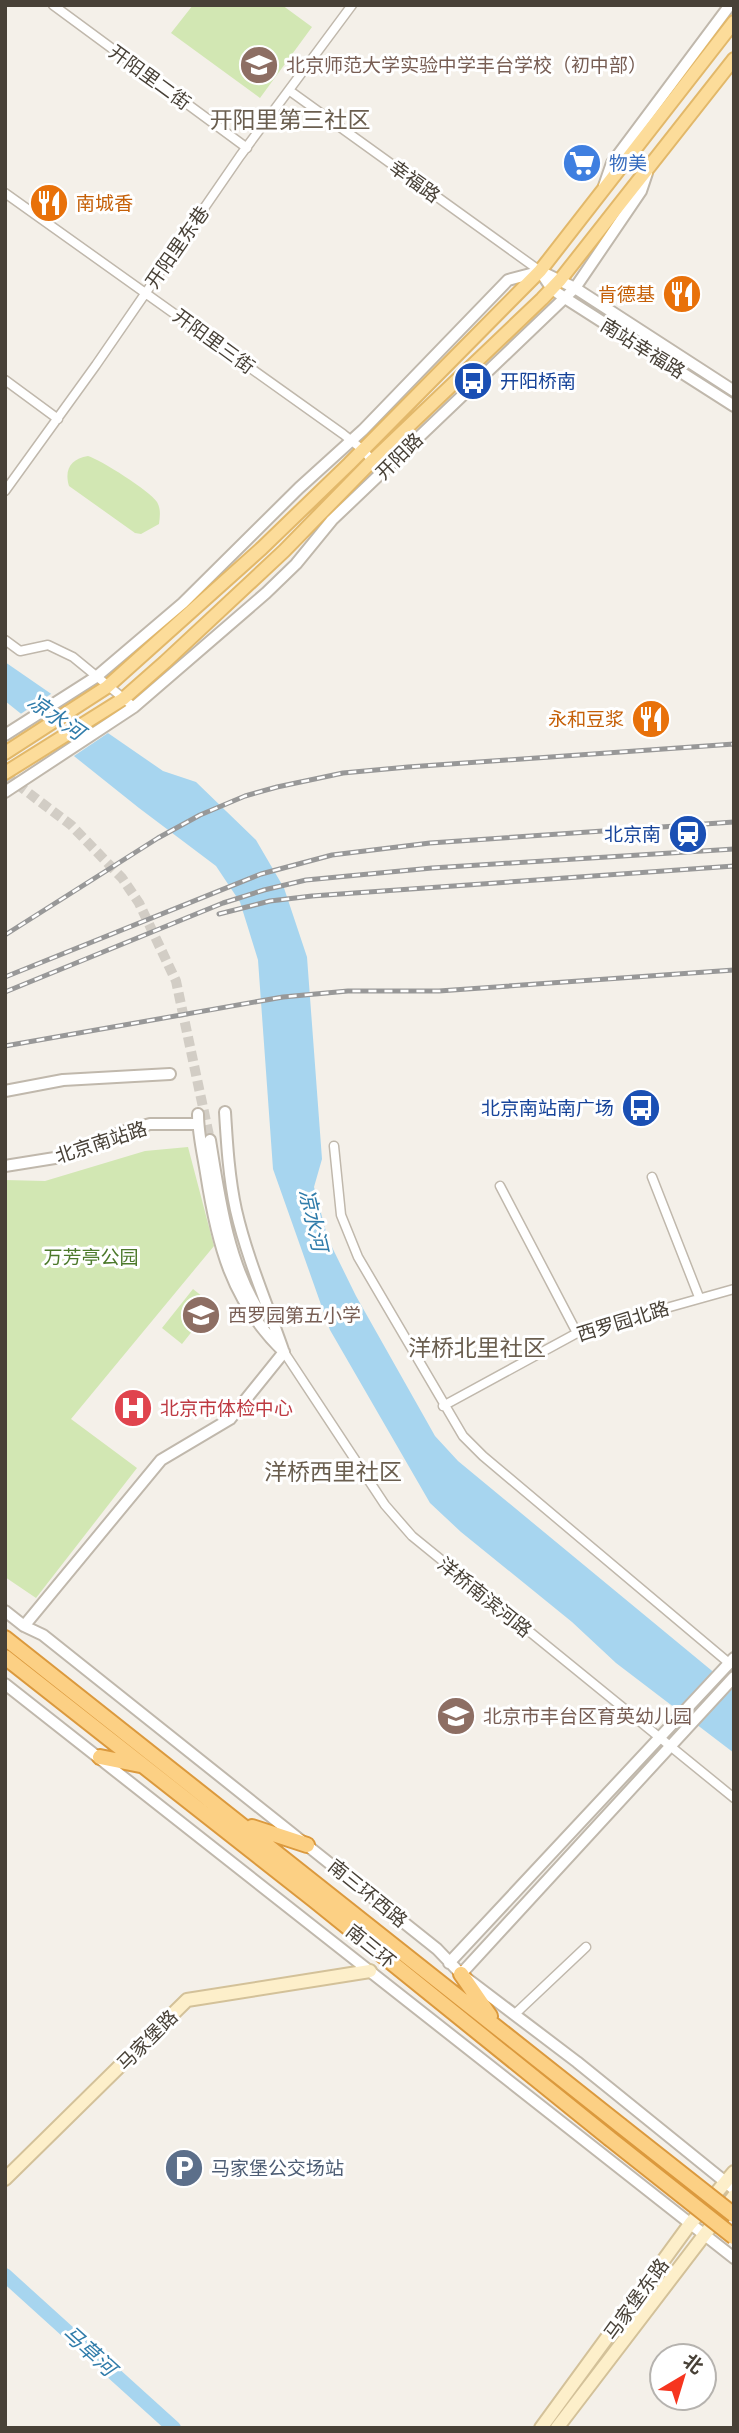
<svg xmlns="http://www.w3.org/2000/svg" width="739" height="2433" font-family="'Sofia Sans Condensed','Noto Sans SC',sans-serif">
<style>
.green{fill:#d2e7b3}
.water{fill:#a7d5ef}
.pier{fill:#f4f0e9}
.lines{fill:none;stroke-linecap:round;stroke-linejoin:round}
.river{stroke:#a7d5ef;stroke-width:14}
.tertiary-tunnel{stroke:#d2cdc5;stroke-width:10;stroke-dasharray:10 5;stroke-linecap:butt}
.minor-casing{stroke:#c0b8ac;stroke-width:11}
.tertiary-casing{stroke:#c0b8ac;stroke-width:14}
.secondary-casing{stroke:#d3c199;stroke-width:16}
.primary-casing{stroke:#e2b86a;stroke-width:16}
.trunk-casing{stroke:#db993d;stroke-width:18}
.minor{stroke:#fff;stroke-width:8}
.tertiary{stroke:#fff;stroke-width:10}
.secondary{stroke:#fdefca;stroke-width:12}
.primary{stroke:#fcdc9a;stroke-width:12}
.trunk{stroke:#fcd084;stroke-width:14}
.rail-casing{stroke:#989898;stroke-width:5}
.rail{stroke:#fff;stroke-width:2.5;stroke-dasharray:8;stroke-linecap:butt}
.trunk-bridge-casing{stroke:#db993d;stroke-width:18;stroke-linecap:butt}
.trunk-bridge{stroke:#fcd084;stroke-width:14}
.labels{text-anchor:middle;stroke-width:6;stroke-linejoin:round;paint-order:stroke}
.education-label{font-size:19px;fill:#785e54;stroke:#fff;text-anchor:start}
.street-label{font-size:19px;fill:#484137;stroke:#fff}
.shop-label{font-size:19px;fill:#366cbe;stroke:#fff;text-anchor:start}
.food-label{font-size:19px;fill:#c56008;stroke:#fff;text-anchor:end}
.transit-label{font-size:19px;fill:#164399;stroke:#fff;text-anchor:end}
.park-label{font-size:19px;fill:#4c792b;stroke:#fff}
.health-label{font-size:19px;fill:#be3a42;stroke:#fff;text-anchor:start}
.service-label{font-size:19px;fill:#4e5e75;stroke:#fff;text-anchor:start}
.water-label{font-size:21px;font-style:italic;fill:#307caa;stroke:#fff}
.quarter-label{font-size:23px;fill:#6a5e4f;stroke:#fff}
</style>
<rect width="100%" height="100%" fill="#f4f0e9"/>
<!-- green -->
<path class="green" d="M193,5H282L312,27L260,98L171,33Z
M88,456C101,460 150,491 157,502C161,509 160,516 159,524L141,534L135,533L69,486C64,469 71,459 88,456Z
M188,1147L214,1246L71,1419L137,1468L36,1598L5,1577V1180L45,1181L145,1151Z
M193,1289L213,1305L182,1344L162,1328Z"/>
<!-- water -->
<path class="water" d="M5,662L163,771L196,782L256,840L284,888L307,957L322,1159L314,1187L328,1239L356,1296L435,1436L458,1461L734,1689V1753L616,1663L572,1622L461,1532L430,1503L330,1330L273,1169L258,960L240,902L216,866L139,808L5,701Z"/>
<!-- pier -->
<path class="pier" d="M54,692L111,731L71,758L19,715Z"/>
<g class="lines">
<!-- river -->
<path class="river" d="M5,2275L174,2428"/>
<!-- tertiary-tunnel -->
<path class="tertiary-tunnel" d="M5,775L71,825L122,878L139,903L176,981L210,1140"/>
<!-- minor casing -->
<g class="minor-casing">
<path id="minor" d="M53,5L247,148
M290,91L540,271
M5,193L343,434L363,450L382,472
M5,380L58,419
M5,491L96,365L240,156L352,5
M5,640L20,651L48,645L73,657L134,707
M334,1146L341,1215L358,1257L463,1436L483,1456L729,1663
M652,1177L699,1297
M500,1186L577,1333
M284,1352L385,1505L412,1536L734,1798
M443,1406L577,1333L734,1289
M515,2014L586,1947"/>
</g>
<!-- tertiary casing -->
<g class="tertiary-casing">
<path id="tertiary" d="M604,186L612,163L730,5
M540,271L552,289L565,298L734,406
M540,271L575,288L734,391
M5,735L96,677L183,603L299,488L363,430L508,280L538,272
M5,792L134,707L266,593L296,564L332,520L575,288L641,191L647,173
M5,1091L63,1080L170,1074
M225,1112C227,1145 229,1178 236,1210C247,1258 267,1304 283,1350
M198,1114C198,1134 203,1154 206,1173C217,1244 231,1301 284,1352
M210,1140C219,1196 228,1263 259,1311
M5,1166L61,1157L125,1131L150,1124H198
M5,1611L24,1626L43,1635L437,1949L461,1974L577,2062L734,2189
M24,1626L161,1460L230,1419L284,1352
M5,1684L734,2258
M449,1963L734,1658
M461,1974L734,1677"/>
</g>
<!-- secondary casing -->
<g class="secondary-casing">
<path id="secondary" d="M5,2179L187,2000L370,1971
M541,2428L690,2224L734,2172
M557,2428L734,2196"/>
</g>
<!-- primary casing -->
<g class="primary-casing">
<path id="primary" d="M5,753L107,687L262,548L349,464L540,271L734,22
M5,773L123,699L165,662L284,551L373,460L542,299L560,280L734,59"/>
</g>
<!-- trunk casing -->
<g class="trunk-casing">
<path id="trunk" d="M5,1638L620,2125
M5,1657L314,1900L609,2138
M100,1757L140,1765
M252,1827L307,1845
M461,1974L490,2016"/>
</g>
<!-- minor -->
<use href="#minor" class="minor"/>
<!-- tertiary -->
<use href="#tertiary" class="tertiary"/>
<!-- secondary -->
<use href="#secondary" class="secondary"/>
<!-- primary -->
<use href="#primary" class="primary"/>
<!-- trunk -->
<use href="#trunk" class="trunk"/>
<!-- rail casing -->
<g class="rail-casing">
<path id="rail" d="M219,914L270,901L312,896L734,866
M5,935L158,838L200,815L245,796L277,787L343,773L408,767L734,744
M5,977L261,874L332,855L430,843L734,822
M5,992L223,903L264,890L306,880L432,868L734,849
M5,1046L283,997L348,991H439L734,970"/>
</g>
<!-- rail -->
<use href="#rail" class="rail"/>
<!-- trunk-bridge casing -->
<g class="trunk-bridge-casing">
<path id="trunk-bridge" d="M620,2125L734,2215
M609,2138L734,2237"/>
</g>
<!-- trunk-bridge -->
<use href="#trunk-bridge" class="trunk-bridge"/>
</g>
<!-- icons -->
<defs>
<g id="school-disc" transform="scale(2.0125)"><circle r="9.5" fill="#8d6e63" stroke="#fff"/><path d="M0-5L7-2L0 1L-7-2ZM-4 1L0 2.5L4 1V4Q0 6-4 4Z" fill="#fff"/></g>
<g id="supermarket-disc" transform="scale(2.0125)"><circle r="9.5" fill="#3f7fe0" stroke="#fff"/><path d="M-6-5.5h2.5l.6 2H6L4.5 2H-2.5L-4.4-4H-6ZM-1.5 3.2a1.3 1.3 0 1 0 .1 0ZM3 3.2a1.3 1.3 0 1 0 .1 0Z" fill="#fff"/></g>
<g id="restaurant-disc" transform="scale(2.0125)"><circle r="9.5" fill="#e8710a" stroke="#fff"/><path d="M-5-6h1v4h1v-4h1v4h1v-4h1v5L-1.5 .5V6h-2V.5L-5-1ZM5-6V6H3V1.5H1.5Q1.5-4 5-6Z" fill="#fff"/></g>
<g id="bus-disc" transform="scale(2.0125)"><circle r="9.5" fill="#1a4fb4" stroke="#fff"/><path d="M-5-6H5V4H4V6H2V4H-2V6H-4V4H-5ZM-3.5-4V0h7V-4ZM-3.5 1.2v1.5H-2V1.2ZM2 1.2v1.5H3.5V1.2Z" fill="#fff"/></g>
<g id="station-disc" transform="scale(2.0125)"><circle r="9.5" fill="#1a4fb4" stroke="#fff"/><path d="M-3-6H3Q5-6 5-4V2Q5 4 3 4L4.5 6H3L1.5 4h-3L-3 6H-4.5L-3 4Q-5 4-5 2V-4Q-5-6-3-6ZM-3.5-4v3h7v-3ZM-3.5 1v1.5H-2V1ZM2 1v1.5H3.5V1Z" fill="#fff"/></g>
<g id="hospital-disc" transform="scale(2.0125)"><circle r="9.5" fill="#e0444e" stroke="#fff"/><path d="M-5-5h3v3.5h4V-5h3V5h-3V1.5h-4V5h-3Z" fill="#fff"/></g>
<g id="parking-disc" transform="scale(2.0125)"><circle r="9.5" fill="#5c6f8a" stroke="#fff"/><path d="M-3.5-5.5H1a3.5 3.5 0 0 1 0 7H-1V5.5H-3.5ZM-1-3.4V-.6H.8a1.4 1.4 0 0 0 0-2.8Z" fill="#fff"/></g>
</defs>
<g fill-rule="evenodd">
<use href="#school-disc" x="259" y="65"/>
<use href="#supermarket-disc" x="582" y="163"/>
<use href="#restaurant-disc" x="49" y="203"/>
<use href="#restaurant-disc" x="682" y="294"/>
<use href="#bus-disc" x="473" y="381"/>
<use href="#restaurant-disc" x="651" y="719"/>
<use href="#station-disc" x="688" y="834"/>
<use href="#bus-disc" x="641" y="1108"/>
<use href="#school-disc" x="201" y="1315"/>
<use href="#hospital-disc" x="133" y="1408"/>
<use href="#school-disc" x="456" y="1716"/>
<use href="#parking-disc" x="184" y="2168"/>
</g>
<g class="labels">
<!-- education labels -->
<g class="education-label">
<text x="286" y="72">北京师范大学实验中学丰台学校（初中部）</text>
<text x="228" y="1322">西罗园第五小学</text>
<text x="483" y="1723">北京市丰台区育英幼儿园</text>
</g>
<!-- street labels -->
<g class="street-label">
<text transform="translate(150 77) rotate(36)" y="7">开阳里二街</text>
<text transform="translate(415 181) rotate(36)" y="7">幸福路</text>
<text transform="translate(177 247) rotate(-55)" y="7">开阳里东巷</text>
<text transform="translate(214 341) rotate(36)" y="7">开阳里三街</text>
<text transform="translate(643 348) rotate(32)" y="7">南站幸福路</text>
<text transform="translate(399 456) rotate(-45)" y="7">开阳路</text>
<text transform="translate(101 1142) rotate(-18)" y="7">北京南站路</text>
<text transform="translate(623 1321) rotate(-17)" y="7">西罗园北路</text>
<text transform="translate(485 1597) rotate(39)" y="7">洋桥南滨河路</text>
<text transform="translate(368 1893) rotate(39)" y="7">南三环西路</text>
<text transform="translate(371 1946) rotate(39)" y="7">南三环</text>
<text transform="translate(147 2040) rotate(-45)" y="7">马家堡路</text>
<text transform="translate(636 2299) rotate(-54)" y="7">马家堡东路</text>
</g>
<!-- shop labels -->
<g class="shop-label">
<text x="609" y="170">物美</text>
</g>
<!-- food labels -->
<g class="food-label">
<text x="76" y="210" text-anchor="start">南城香</text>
<text x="655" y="301">肯德基</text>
<text x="624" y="726">永和豆浆</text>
</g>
<!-- transit labels -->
<g class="transit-label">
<text x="500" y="388" text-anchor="start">开阳桥南</text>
<text x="661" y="841">北京南</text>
<text x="614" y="1115">北京南站南广场</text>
</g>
<!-- park labels -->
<g class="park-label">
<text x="91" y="1264">万芳亭公园</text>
</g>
<!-- health labels -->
<g class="health-label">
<text x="160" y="1415">北京市体检中心</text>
</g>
<!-- service labels -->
<g class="service-label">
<text x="211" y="2175">马家堡公交场站</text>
</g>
<!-- water labels -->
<g class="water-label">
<text transform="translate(56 717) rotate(35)" y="7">凉水河</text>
<text transform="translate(313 1220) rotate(77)" y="7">凉水河</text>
<text transform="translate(89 2351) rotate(42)" y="7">马草河</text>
</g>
<!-- quarter labels -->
<g class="quarter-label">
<text x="290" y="128">开阳里第三社区</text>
<text x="477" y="1356">洋桥北里社区</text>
<text x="333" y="1480">洋桥西里社区</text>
</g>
</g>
<!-- border -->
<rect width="739" height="2433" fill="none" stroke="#484137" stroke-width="14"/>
<!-- north arrow -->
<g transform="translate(683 2377) rotate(38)"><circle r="33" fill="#ffffff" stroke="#b6b3af" stroke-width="2"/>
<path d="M0-5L12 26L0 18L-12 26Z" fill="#f6351f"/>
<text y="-10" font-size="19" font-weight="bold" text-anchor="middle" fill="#484137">北</text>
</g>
</svg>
